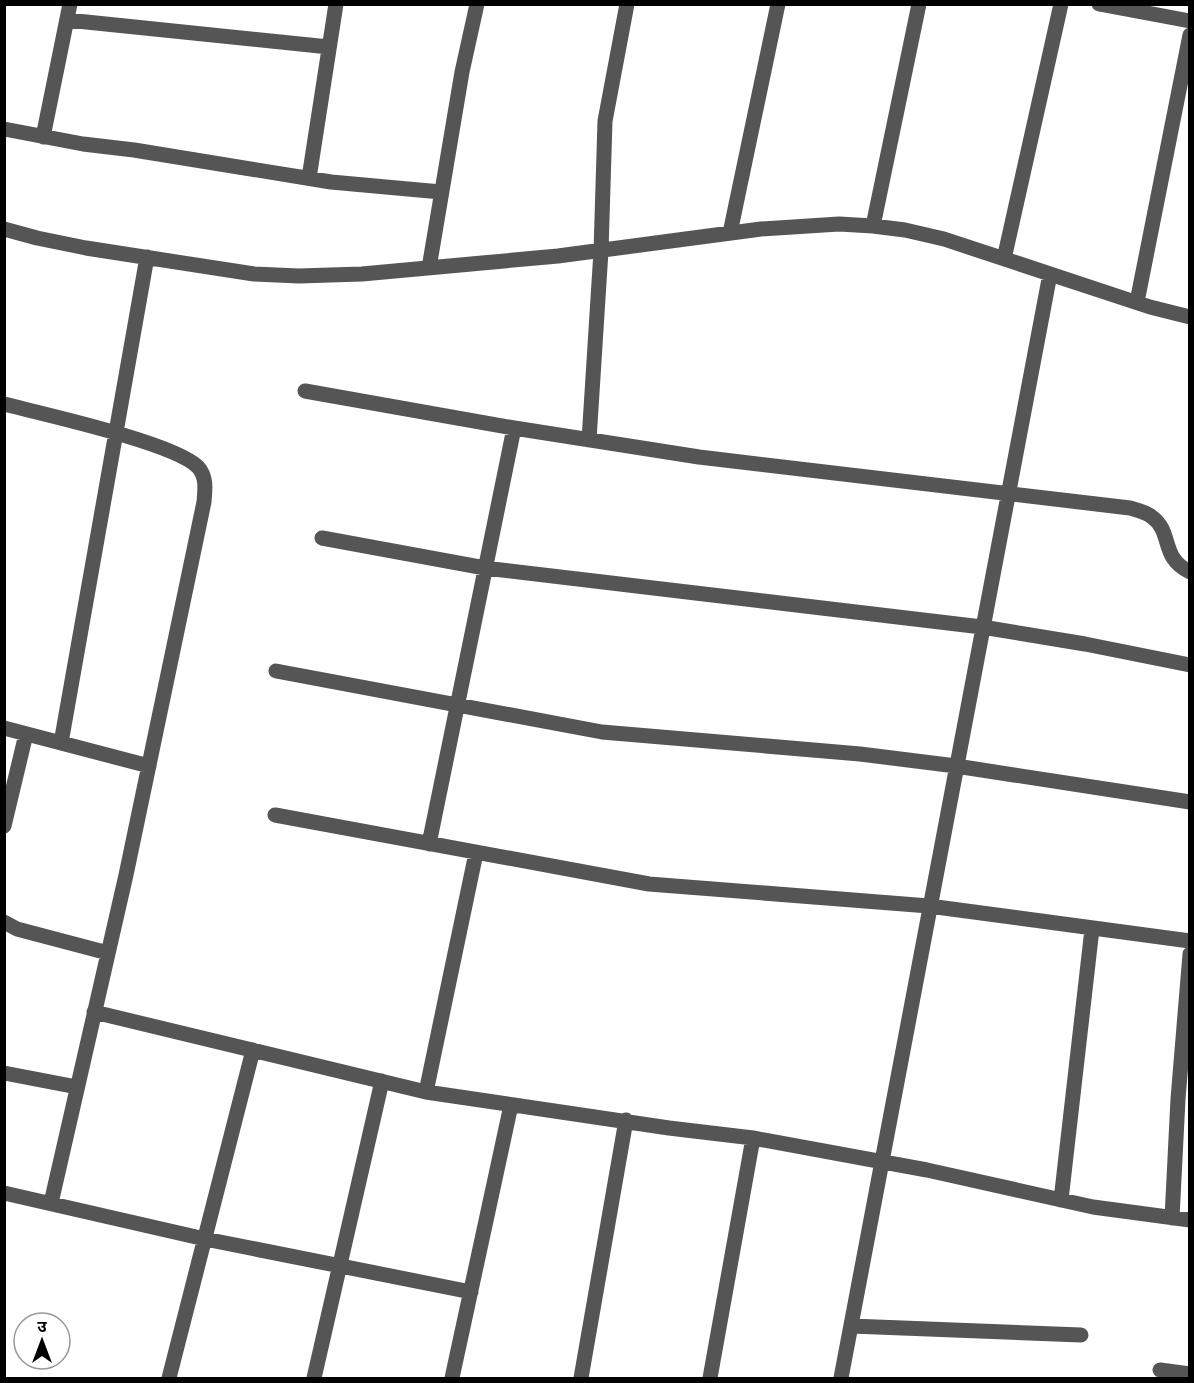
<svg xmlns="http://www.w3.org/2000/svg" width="1194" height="1383" font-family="'Golos Text','Noto Sans Devanagari',sans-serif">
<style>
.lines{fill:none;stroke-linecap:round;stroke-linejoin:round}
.minor{stroke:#555;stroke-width:15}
</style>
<rect width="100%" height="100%" fill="#fff"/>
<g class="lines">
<!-- minor -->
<path class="minor" d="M1099,4L1190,21
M67,20L329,47
M4,129L83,144L134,150L331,182L441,192
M43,137L70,4
M309,178L336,4
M873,226L919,4
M4,229L37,238L86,248L254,274L299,276L362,274L558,256L761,229L839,224L873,226L905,230L944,239L1150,307L1190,317
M730,233L778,4
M1004,259L1061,4
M429,268L462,72L477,4
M1137,302L1190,35
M305,391L514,428L699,457L1130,508C1137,510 1146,512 1152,517C1173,532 1160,558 1190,572
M4,404C43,414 175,443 198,467C207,477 205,490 204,502L126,875L51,1203
M589,440L601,251L605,121L627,4
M322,538L485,568L982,627L1085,644L1190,665
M276,671L602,732L860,754L956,766L1190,802
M4,728L149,766
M61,743L147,257
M275,815L649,884L929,906L1190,941
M4,826L26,734
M429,844L514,428
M4,922L17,929L108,953
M94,1012L426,1092L669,1128L753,1138L927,1170L1093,1207L1190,1220
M4,1073L77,1087
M426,1092L476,853
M4,1193L205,1239L471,1292
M1061,1200L1092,929
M1172,1218L1178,1099L1190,954
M851,1326L1081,1335
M1160,1370L1190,1374
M169,1378L253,1050
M314,1378L382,1081
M452,1378L511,1105
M581,1378L626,1120
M710,1378L753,1138
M841,1378L1050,274"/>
</g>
<!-- border -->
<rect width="1194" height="1383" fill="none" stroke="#000000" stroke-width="12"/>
<!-- north arrow -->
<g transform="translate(42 1341)"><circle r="28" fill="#ffffff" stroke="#999999" stroke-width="1.5"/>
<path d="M0-4.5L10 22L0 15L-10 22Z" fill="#000000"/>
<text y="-9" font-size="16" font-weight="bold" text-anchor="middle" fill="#000000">उ</text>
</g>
</svg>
